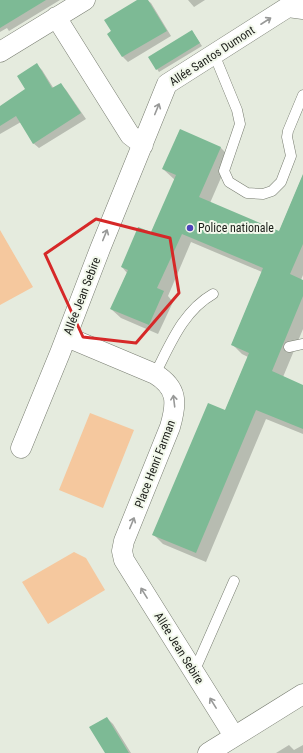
<svg xmlns="http://www.w3.org/2000/svg" width="303" height="753" font-family="'Roboto Condensed',sans-serif">
<style>
.green{fill:#f5c89e}
.shadow{fill:#0003}
.building{fill:#7dba95}
.lines{fill:none;stroke-linecap:round;stroke-linejoin:round}
.service-casing{stroke:#787d71;stroke-width:11}
.minor-casing{stroke:#787d71;stroke-width:21}
.service{stroke:#fff;stroke-width:10}
.minor{stroke:#fff;stroke-width:20}
.oneway{stroke:#989998}
.marked{fill:none;stroke:#d62828;stroke-width:3;stroke-linejoin:round}
.poi-dot{fill:#4e44bb;stroke:#f2f8eb;stroke-width:1.5}
.labels{text-anchor:middle;stroke-width:4;stroke-linejoin:round;paint-order:stroke}
.street-label{font-size:12px;fill:#1b1d19;stroke:#f2f8eb}
.poi-label{font-size:12px;fill:#1b1d19;stroke:#f2f8eb;text-anchor:start}
</style>
<rect width="100%" height="100%" fill="#e5ebde"/>
<!-- green -->
<path class="green" d="M0,230L33,287L0,305Z
M90,413L134,430L103,508L59,490Z
M74,552L86,558L105,590L48,624L22,582Z"/>
<!-- shadow -->
<path class="shadow" d="M0,0H60L9,31L7,28L0,32Z
M143,0H147L151,3L171,36L128,62L123,57L108,34Z
M188,0H205L194,7Z
M192,31L202,46L159,72L157,69Z
M37,65L42,70L54,89L60,84L66,90L86,119L39,148L33,143L21,122L0,134V107L26,90Z
M180,130L221,148L230,157L210,203L279,232L303,175V275L301,280L303,281V329L283,377L303,386V434L266,419L206,562L163,544L154,535L225,411L248,357L242,354L232,344L262,272L191,242L168,296L173,302L158,334L121,318L111,309L127,273L122,267L151,233L175,180L163,169Z
M107,718L113,724L131,753H106Z
M289,745L294,750L303,745V753H276Z"/>
<!-- building -->
<path class="building" d="M0,0H46L0,28Z
M137,0H148L167,31L122,57L107,34L111,31L104,20Z
M192,30L200,43L156,70L148,57Z
M37,63L52,88L61,83L81,113L33,144L16,116L0,126V106L25,89L17,76Z
M180,129L221,147L199,197L279,231L303,174V244L290,274L303,280V296L272,371L303,385V429L256,410L196,553L152,535L208,403L225,410L249,353L231,345L263,268L182,234L157,288L164,291L149,325L110,309L128,270L121,267L138,227L151,232L176,175L162,169Z
M107,717L129,753H105L89,727Z"/>
<g class="lines">
<!-- service casing -->
<g class="service-casing">
<path id="service" d="M214,54L237,110L240,124L224,171L229,182L247,193L263,194L272,191L281,182L291,156L287,137L288,131L303,95
M289,347L303,344
M155,374C170,345 183,311 213,294
M194,672L234,581"/>
</g>
<!-- minor casing -->
<g class="minor-casing">
<path id="minor" d="M56,17L130,135L143,145
M0,52L85,0
M67,337L155,374C178,388 177,403 170,427L124,541L122,551L124,560L234,736
M21,448L60,353L100,249L167,84L288,7L303,9
M208,753L303,694"/>
</g>
<!-- service -->
<use href="#service" class="service"/>
<!-- minor -->
<use href="#minor" class="minor"/>
</g>
<!-- one-way arrows -->
<defs><path id="oneway-shaft" d="M-6 0H5M1.5-3L5.5 0L1.5 3" fill="none" stroke-width="1.6" stroke-linecap="round" stroke-linejoin="round"/></defs>
<g class="oneway">
<use href="#oneway-shaft" transform="translate(266 21) rotate(-33)"/>
<use href="#oneway-shaft" transform="translate(157 109) rotate(-68)"/>
<use href="#oneway-shaft" transform="translate(105 235) rotate(-68)"/>
<use href="#oneway-shaft" transform="translate(174 401) rotate(-97)"/>
<use href="#oneway-shaft" transform="translate(132 523) rotate(-68)"/>
<use href="#oneway-shaft" transform="translate(144 593) rotate(-122)"/>
<use href="#oneway-shaft" transform="translate(213 703) rotate(-122)"/>
</g>
<!-- marked area -->
<path class="marked" d="M96,219L170,238L179,293L136,343L83,337L45,254Z"/>
<!-- markers -->
<circle class="poi-dot" cx="190" cy="228" r="4"/>
<g class="labels">
<!-- street labels -->
<g class="street-label">
<text transform="translate(212 56) rotate(-33)" y="4">Allée Santos Dumont</text>
<text transform="translate(82 296) rotate(-69)" y="4">Allée Jean Sebire</text>
<text transform="translate(155 464) rotate(-69)" y="4">Place Henri Farman</text>
<text transform="translate(179 648) rotate(58)" y="4">Allée Jean Sebire</text>
</g>
<!-- poi labels -->
<g class="poi-label">
<text x="198" y="232">Police nationale</text>
</g>
</g>
</svg>
